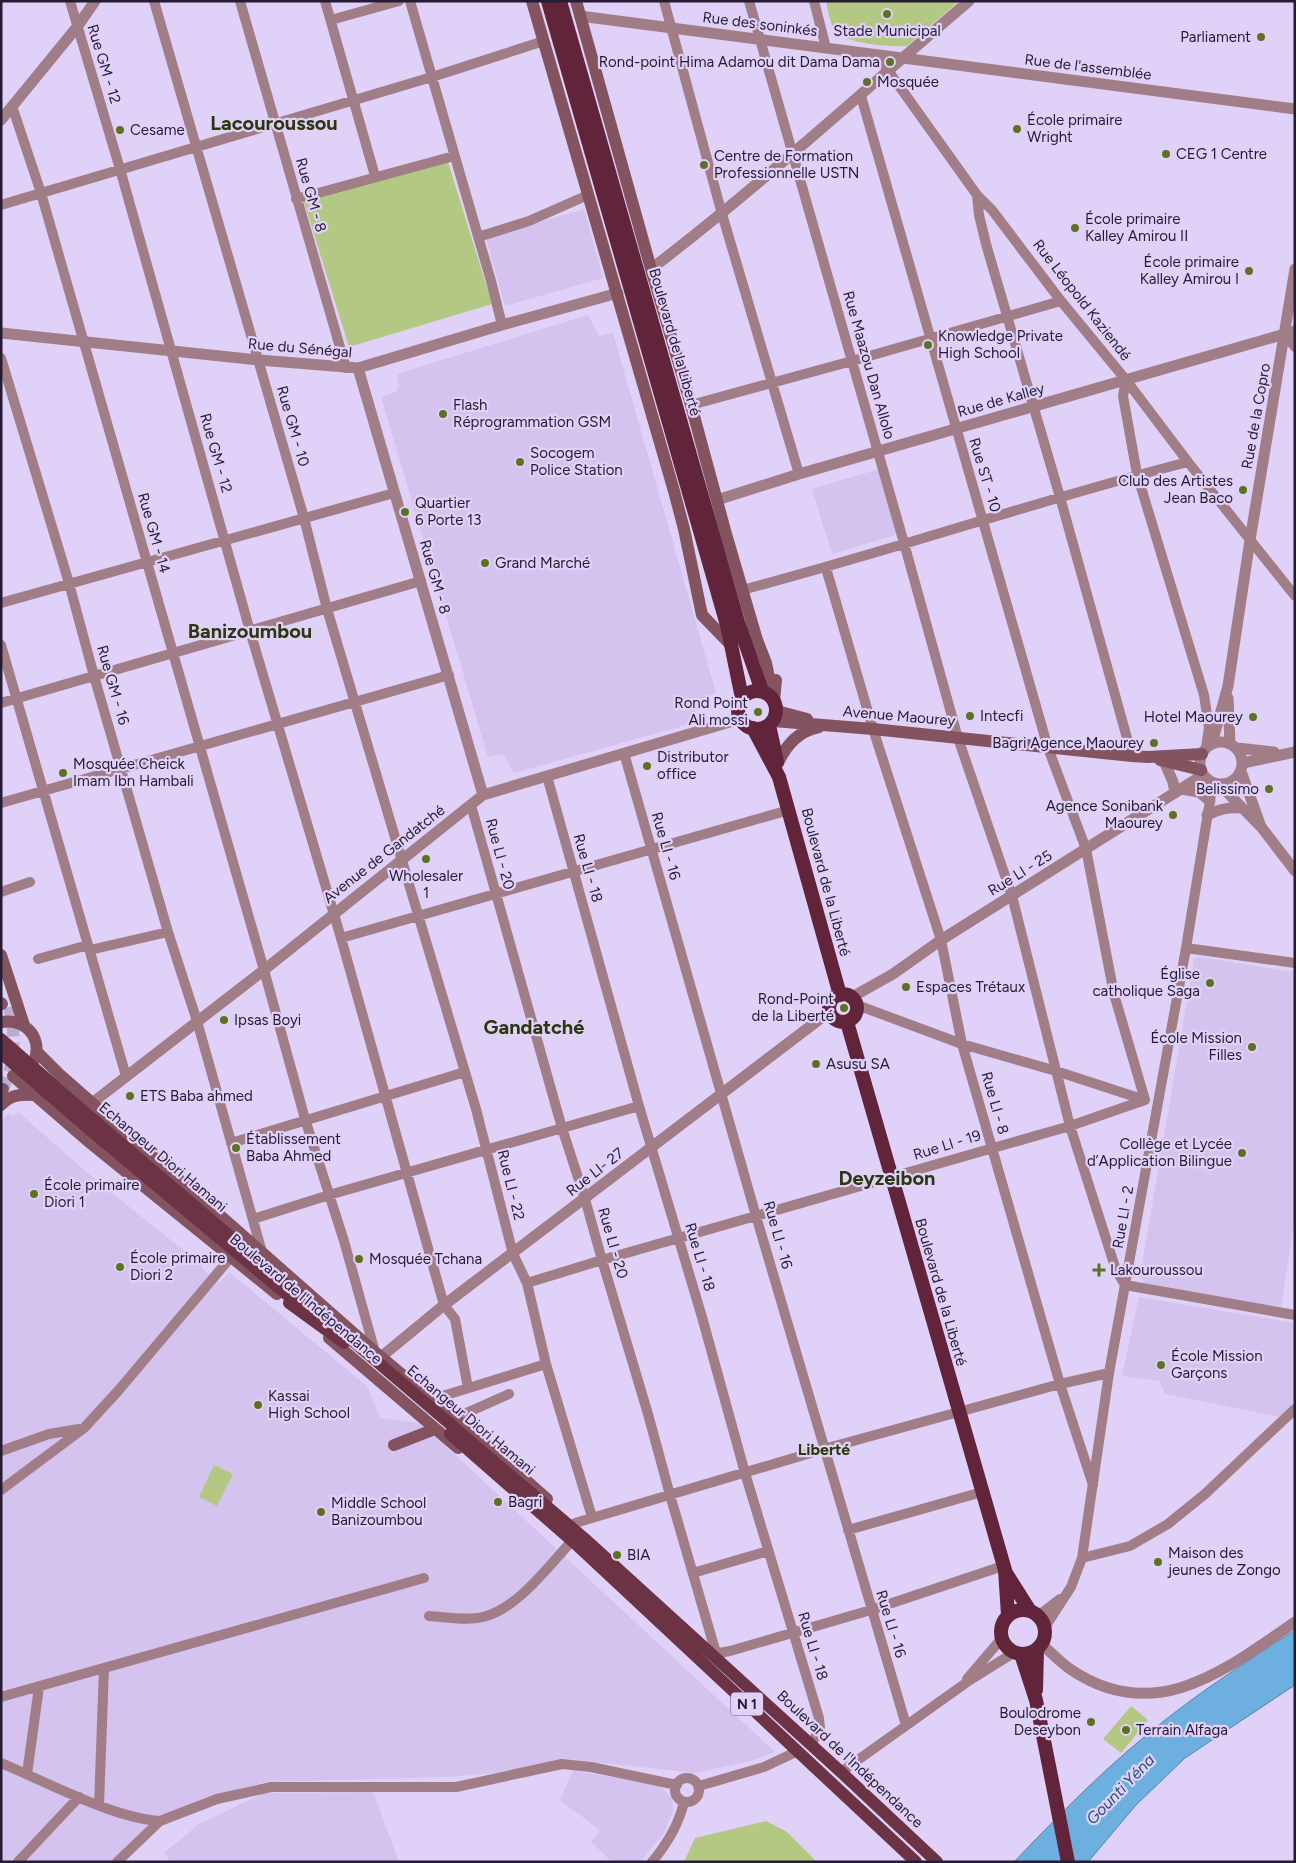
<svg xmlns="http://www.w3.org/2000/svg" width="1296" height="1863" font-family="Figtree,sans-serif">
<style>
.built{fill:#d3c3ee}
.green{fill:#b3c882}
.water{fill:#6dafdf;stroke:#5783ab}
.lines{fill:none;stroke-linecap:round;stroke-linejoin:round}
.secondary-tunnel{stroke:#bbadd1;stroke-width:12;stroke-dasharray:12 6;stroke-linecap:butt}
.minor{stroke:#a17e87;stroke-width:10}
.tertiary{stroke:#a17e87;stroke-width:11}
.secondary{stroke:#835360;stroke-width:12}
.primary{stroke:#6c3345;stroke-width:12}
.trunk{stroke:#62243a;stroke-width:14}
.primary-bridge{stroke:#6c3345;stroke-width:12}
.poi-dot{fill:#5e7120;stroke:#e0d1f9;stroke-width:2}
.labels{text-anchor:middle;stroke-width:4.5;stroke-linejoin:round;paint-order:stroke}
.shield{fill:#e0d1f9;stroke:#5d526e;stroke-width:1}
.shield-label{font-size:14px;font-weight:bold;fill:#251b33}
.street-label{font-size:15px;fill:#251b33;stroke:#e0d1f9}
.poi-label{font-size:15px;fill:#251b33;stroke:#e0d1f9;text-anchor:start}
.neighbourhood-label{font-size:16px;font-weight:bold;fill:#2c360f;stroke:#e0d1f9}
.water-label{font-size:16px;font-style:italic;fill:#215173;stroke:#e0d1f9}
.district-label{font-size:20px;font-weight:bold;fill:#2c360f;stroke:#e0d1f9}
</style>
<rect width="100%" height="100%" fill="#e0d1f9"/>
<!-- built -->
<path class="built" d="M584,209L603,278L505,306L486,238Z
M588,315L599,336L613,333L716,693L704,698L696,708L697,722L514,773L503,754L488,757L381,397L396,392L399,387L397,374Z
M879,469L899,534L832,554L812,489Z
M1199,957L1295,972V1217L1281,1307L1146,1286L1140,1277L1194,959Z
M18,1112L97,1181L202,1265V1268L219,1283L229,1272L367,1386L380,1418L421,1423L775,1752L754,1760L696,1773L566,1759L504,1772L447,1777L266,1782L205,1798L160,1819L115,1862H1V1121L9,1113L13,1117Z
M1139,1297L1295,1323V1401L1280,1417L1165,1394L1160,1381L1122,1376Z
M573,1771L657,1784L672,1798L673,1811L664,1833L640,1862H612L591,1842L600,1830L560,1800Z
M373,1792L399,1862H171L164,1853L199,1824L264,1793Z"/>
<!-- green -->
<path class="green" d="M826,1H959L907,46C891,47 846,44 835,31C830,24 828,10 826,1Z
M447,159L492,304L349,347L304,202Z
M214,1465L233,1474L217,1506L199,1497Z
M1131,1706L1148,1720L1121,1753L1103,1739Z
M766,1821L787,1832L817,1862H684L695,1838Z"/>
<!-- water -->
<path class="water" d="M1295,1630V1685L1185,1758L1136,1805L1088,1862H1014C1055,1819 1097,1776 1143,1738C1190,1698 1243,1664 1295,1630Z"/>
<g class="lines">
<!-- secondary-tunnel -->
<path class="secondary-tunnel" d="M3,1089C17,1055 15,1039 9,1004"/>
<!-- minor -->
<path class="minor" d="M70,1L120,169L250,631L341,938L444,1305L455,1319L468,1388
M154,1L304,518L327,609L476,1109L513,1254L527,1283L546,1364L592,1517
M240,1L346,368
M325,1L375,176
M410,1L491,281L502,325
M664,1L722,214L799,474
M749,1L904,543L958,738L1012,896L1070,1126L1116,1270L1125,1285L1295,1315
M814,1L826,48
M331,20L399,1
M877,55L977,195L992,210L1061,301L1126,380L1188,462L1295,596
M12,106L41,193L264,970L305,1119L344,1241L375,1352
M977,195L979,215L986,244L1060,497L1132,756
M296,199L454,156
M1,205L432,77L544,41
M478,237L529,221L588,195
M1284,334L1295,347
M1,358L69,583L94,676L168,932L197,1021L262,1252
M1126,380L1123,396L1137,474L1204,695L1209,728L1206,747
M691,405L852,361L1061,301
M826,568L873,729L941,940L962,1044L1060,1384L1093,1485
M742,590C892,551 1038,500 1188,462
M1,603L394,493
M1,645L126,1076
M1,703L421,581
M624,753L756,1216L906,1725
M547,776L639,1106L702,1317L745,1473L819,1718L820,1728L811,1745
M1,803L449,675
M471,805L562,1128L585,1199L602,1260L648,1414L670,1495L716,1653
M1,892L30,882
M341,938L789,810
M1186,948L1295,963
M90,950L168,932
M38,959L88,945
M857,1005L962,1044L1056,1071L1145,1100
M231,1143L465,1072
M253,1219L329,1195L639,1106
M527,1283L602,1260L1070,1126L1145,1100L1114,994L1086,849L1048,748L861,96
M433,1399L546,1364
M455,1418L509,1394
M1,1451L49,1434L79,1429
M1,1490L84,1428L118,1391L231,1257
M575,1523L824,1449L1060,1384L1109,1373
M848,1530L982,1492
M1082,1558L1130,1546L1168,1524L1205,1494L1295,1409
M693,1573L768,1551
M429,1616C446,1617 467,1621 483,1617C518,1608 547,1568 571,1542
M1038,1616L1060,1599
M1045,1627L1071,1587L1082,1558L1109,1373L1186,948L1213,782
M710,1651L719,1653L730,1651L871,1610L1003,1566
M967,1679L1002,1638
M1,1697L424,1578
M1,1763C47,1782 112,1818 160,1821
M841,1772L970,1680L1015,1652
M27,1774L39,1687
M675 1790a12 12 0 1 1 24 0a12 12 0 1 1-24 0Z
M699,1786L764,1767L798,1751
M99,1805L104,1668
M18,1862L79,1797
M117,1862L160,1821L217,1799L271,1787H456L562,1764L591,1767L677,1785
M652,1862C667,1844 679,1824 684,1802"/>
<!-- tertiary -->
<path class="tertiary" d="M580,16L1295,109
M1,120L77,27L95,1
M651,269C761,185 863,91 969,1
M1,333L259,360L358,368L502,325L618,293
M358,368L483,795
M717,500L799,474L1295,331
M1228,698L1230,743
M1200 763a21 21 0 1 1 42 0a21 21 0 1 1-42 0Z
M1212,743L1228,686L1250,540L1295,269
M1237,748L1274,752
M1164,761L1173,782L1175,793
M1243,763L1295,752
M1241,771L1260,824
M1219,784L1262,828L1295,871
M1181,789L1199,792L1210,801
M1207,815C1219,809 1228,807 1241,808
M852,997L893,974L941,940L1203,775
M92,1103L264,970L483,795L740,719
M381,1357L444,1305L829,1012
M1041,1644C1051,1652 1060,1662 1070,1669C1155,1727 1225,1670 1295,1622"/>
<!-- secondary -->
<path class="secondary" d="M532,1L674,491L684,529L702,615L731,645
M576,1L651,269L691,405L726,534L757,640L766,663L769,678L767,693
M774,701L776,680
M777,711L807,719
M773,721L873,729L1132,756L1148,757L1202,754
M1160,760L1201,770
M778,763C786,745 798,731 819,727
M1,955L24,1025
M1,1003L2,1004
M1,1022C24,1018 42,1036 35,1059
M37,1052L59,1074L375,1352L478,1438L547,1499
M13,1076L88,1141L277,1294
M1,1091L3,1089
M1,1105C10,1095 20,1094 34,1095
M329,1338L458,1448
M394,1445L435,1429"/>
<!-- primary -->
<path class="primary" d="M96,1122L585,1539L841,1772L937,1862
M90,1130L298,1304
M289,1303L344,1343
M450,1434L578,1546L916,1862"/>
<!-- trunk -->
<path class="trunk" d="M548,1L727,625L742,698
M560,1L738,622L762,691
M738 710a19 19 0 1 1 38 0a19 19 0 1 1-38 0Z
M769,725L777,762
M753,728L779,777L840,995
M829 1008a14 14 0 1 1 28 0a14 14 0 1 1-28 0Z
M847,1022L1005,1570L1008,1615
M1006,1573L1030,1611
M1001 1632a22 22 0 1 1 44 0a22 22 0 1 1-44 0Z
M1021,1654L1036,1700L1068,1862
M1036,1690L1037,1649"/>
<!-- primary-bridge -->
<path class="primary-bridge" d="M1,1039L96,1122
M1,1053L90,1130"/>
</g>
<!-- markers -->
<g class="poi-dot">
<circle cx="887" cy="14" r="5"/>
<circle cx="1261" cy="37" r="5"/>
<circle cx="890" cy="62" r="5"/>
<circle cx="867" cy="82" r="5"/>
<circle cx="1017" cy="129" r="5"/>
<circle cx="120" cy="130" r="5"/>
<circle cx="1166" cy="154" r="5"/>
<circle cx="704" cy="165" r="5"/>
<circle cx="1075" cy="228" r="5"/>
<circle cx="1249" cy="271" r="5"/>
<circle cx="928" cy="345" r="5"/>
<circle cx="443" cy="414" r="5"/>
<circle cx="520" cy="462" r="5"/>
<circle cx="1243" cy="490" r="5"/>
<circle cx="405" cy="512" r="5"/>
<circle cx="485" cy="563" r="5"/>
<circle cx="758" cy="712" r="5"/>
<circle cx="970" cy="716" r="5"/>
<circle cx="1253" cy="717" r="5"/>
<circle cx="1154" cy="743" r="5"/>
<circle cx="647" cy="766" r="5"/>
<circle cx="63" cy="773" r="5"/>
<circle cx="1269" cy="789" r="5"/>
<circle cx="1173" cy="815" r="5"/>
<circle cx="426" cy="859" r="5"/>
<circle cx="1210" cy="983" r="5"/>
<circle cx="906" cy="987" r="5"/>
<circle cx="844" cy="1008" r="5"/>
<circle cx="224" cy="1020" r="5"/>
<circle cx="1252" cy="1047" r="5"/>
<circle cx="816" cy="1064" r="5"/>
<circle cx="130" cy="1096" r="5"/>
<circle cx="236" cy="1148" r="5"/>
<circle cx="1242" cy="1153" r="5"/>
<circle cx="34" cy="1194" r="5"/>
<circle cx="359" cy="1259" r="5"/>
<circle cx="120" cy="1267" r="5"/>
<path d="M1096.5 1262.5h5v5h5v5h-5v5h-5v-5h-5v-5h5z"/>
<circle cx="1161" cy="1365" r="5"/>
<circle cx="258" cy="1405" r="5"/>
<circle cx="498" cy="1502" r="5"/>
<circle cx="321" cy="1512" r="5"/>
<circle cx="617" cy="1555" r="5"/>
<circle cx="1158" cy="1562" r="5"/>
<circle cx="1091" cy="1722" r="5"/>
<circle cx="1126" cy="1730" r="5"/>
</g>
<g class="labels">
<!-- shield labels -->
<rect class="shield" x="731" y="1692.5" width="32" height="23" rx="4"/>
<g class="shield-label">
<text x="747" y="1709">N 1</text>
</g>
<!-- street labels -->
<g class="street-label">
<text transform="translate(760 24) rotate(7)" y="5">Rue des soninkés</text>
<text transform="translate(104 64) rotate(73)" y="5">Rue GM - 12</text>
<text transform="translate(1088 67) rotate(7)" y="5">Rue de l'assemblée</text>
<text transform="translate(311 195) rotate(74)" y="5">Rue GM - 8</text>
<text transform="translate(1082 300) rotate(52)" y="5">Rue Léopold Kaziendé</text>
<text transform="translate(675 342) rotate(74)" y="5">Boulevard de la Liberté</text>
<text transform="translate(300 348) rotate(5)" y="5">Rue du Sénégal</text>
<text transform="translate(869 365) rotate(74)" y="5">Rue Maazou Dan Allolo</text>
<text transform="translate(1001 400) rotate(-16)" y="5">Rue de Kalley</text>
<text transform="translate(1256 416) rotate(-80)" y="5">Rue de la Copro</text>
<text transform="translate(293 426) rotate(74)" y="5">Rue GM - 10</text>
<text transform="translate(216 453) rotate(74)" y="5">Rue GM - 12</text>
<text transform="translate(985 475) rotate(73)" y="5">Rue ST - 10</text>
<text transform="translate(154 533) rotate(74)" y="5">Rue GM - 14</text>
<text transform="translate(435 577) rotate(74)" y="5">Rue GM - 8</text>
<text transform="translate(113 685) rotate(74)" y="5">Rue GM - 16</text>
<text transform="translate(899 716) rotate(5)" y="5">Avenue Maourey</text>
<text transform="translate(666 846) rotate(74)" y="5">Rue LI - 16</text>
<text transform="translate(384 854) rotate(-38)" y="5">Avenue de Gandatché</text>
<text transform="translate(500 854) rotate(75)" y="5">Rue LI - 20</text>
<text transform="translate(588 868) rotate(74)" y="5">Rue LI - 18</text>
<text transform="translate(1020 873) rotate(-32)" y="5">Rue LI - 25</text>
<text transform="translate(826 882) rotate(75)" y="5">Boulevard de la Liberté</text>
<text transform="translate(995 1103) rotate(74)" y="5">Rue LI - 8</text>
<text transform="translate(947 1145) rotate(-17)" y="5">Rue LI - 19</text>
<text transform="translate(163 1157) rotate(40)" y="5">Echangeur Diori Hamani</text>
<text transform="translate(595 1172) rotate(-38)" y="5">Rue LI- 27</text>
<text transform="translate(511 1185) rotate(76)" y="5">Rue LI - 22</text>
<text transform="translate(1123 1217) rotate(-80)" y="5">Rue LI - 2</text>
<text transform="translate(778 1235) rotate(74)" y="5">Rue LI - 16</text>
<text transform="translate(613 1243) rotate(74)" y="5">Rue LI - 20</text>
<text transform="translate(700 1257) rotate(73)" y="5">Rue LI - 18</text>
<text transform="translate(941 1292) rotate(74)" y="5">Boulevard de la Liberté</text>
<text transform="translate(306 1299) rotate(40)" y="5">Boulevard de l'Indépendance</text>
<text transform="translate(471 1420) rotate(40)" y="5">Echangeur Diori Hamani</text>
<text transform="translate(891 1624) rotate(73)" y="5">Rue LI - 16</text>
<text transform="translate(813 1646) rotate(73)" y="5">Rue LI - 18</text>
<text transform="translate(850 1759) rotate(43)" y="5">Boulevard de l'Indépendance</text>
</g>
<!-- poi labels -->
<g class="poi-label">
<text x="887" y="36" text-anchor="middle">Stade Municipal</text>
<text x="1251" y="42" text-anchor="end">Parliament</text>
<text x="880" y="67" text-anchor="end">Rond-point Hima Adamou dit Dama Dama</text>
<text x="877" y="87">Mosquée</text>
<text x="1027" y="125">École primaire<tspan x="1027" dy="17">Wright</tspan></text>
<text x="130" y="135">Cesame</text>
<text x="1176" y="159">CEG 1 Centre</text>
<text x="714" y="161">Centre de Formation<tspan x="714" dy="17">Professionnelle USTN</tspan></text>
<text x="1085" y="224">École primaire<tspan x="1085" dy="17">Kalley Amirou II</tspan></text>
<text x="1239" y="267" text-anchor="end">École primaire<tspan x="1239" dy="17">Kalley Amirou I</tspan></text>
<text x="938" y="341">Knowledge Private<tspan x="938" dy="17">High School</tspan></text>
<text x="453" y="410">Flash<tspan x="453" dy="17">Réprogrammation GSM</tspan></text>
<text x="530" y="458">Socogem<tspan x="530" dy="17">Police Station</tspan></text>
<text x="1233" y="486" text-anchor="end">Club des Artistes<tspan x="1233" dy="17">Jean Baco</tspan></text>
<text x="415" y="508">Quartier<tspan x="415" dy="17">6 Porte 13</tspan></text>
<text x="495" y="568">Grand Marché</text>
<text x="748" y="708" text-anchor="end">Rond Point<tspan x="748" dy="17">Ali mossi</tspan></text>
<text x="980" y="721">Intecfi</text>
<text x="1243" y="722" text-anchor="end">Hotel Maourey</text>
<text x="1144" y="748" text-anchor="end">Bagri Agence Maourey</text>
<text x="657" y="762">Distributor<tspan x="657" dy="17">office</tspan></text>
<text x="73" y="769">Mosquée Cheick<tspan x="73" dy="17">Imam Ibn Hambali</tspan></text>
<text x="1259" y="794" text-anchor="end">Belissimo</text>
<text x="1163" y="811" text-anchor="end">Agence Sonibank<tspan x="1163" dy="17">Maourey</tspan></text>
<text x="426" y="881" text-anchor="middle">Wholesaler<tspan x="426" dy="17">1</tspan></text>
<text x="1200" y="979" text-anchor="end">Église<tspan x="1200" dy="17">catholique Saga</tspan></text>
<text x="916" y="992">Espaces Trétaux</text>
<text x="834" y="1004" text-anchor="end">Rond-Point<tspan x="834" dy="17">de la Liberté</tspan></text>
<text x="234" y="1025">Ipsas Boyi</text>
<text x="1242" y="1043" text-anchor="end">École Mission<tspan x="1242" dy="17">Filles</tspan></text>
<text x="826" y="1069">Asusu SA</text>
<text x="140" y="1101">ETS Baba ahmed</text>
<text x="246" y="1144">Établissement<tspan x="246" dy="17">Baba Ahmed</tspan></text>
<text x="1232" y="1149" text-anchor="end">Collège et Lycée<tspan x="1232" dy="17">d’Application Bilingue</tspan></text>
<text x="44" y="1190">École primaire<tspan x="44" dy="17">Diori 1</tspan></text>
<text x="130" y="1263">École primaire<tspan x="130" dy="17">Diori 2</tspan></text>
<text x="369" y="1264">Mosquée Tchana</text>
<text x="1110" y="1275">Lakouroussou</text>
<text x="1171" y="1361">École Mission<tspan x="1171" dy="17">Garçons</tspan></text>
<text x="268" y="1401">Kassai<tspan x="268" dy="17">High School</tspan></text>
<text x="508" y="1507">Bagri</text>
<text x="331" y="1508">Middle School<tspan x="331" dy="17">Banizoumbou</tspan></text>
<text x="1168" y="1558">Maison des<tspan x="1168" dy="17">jeunes de Zongo</tspan></text>
<text x="627" y="1560">BIA</text>
<text x="1081" y="1718" text-anchor="end">Boulodrome<tspan x="1081" dy="17">Deseybon</tspan></text>
<text x="1136" y="1735">Terrain Alfaga</text>
</g>
<!-- neighbourhood labels -->
<g class="neighbourhood-label">
<text x="824" y="1455">Liberté</text>
</g>
<!-- water labels -->
<g class="water-label">
<text transform="translate(1120 1789) rotate(-46)" y="6">Gounti Yéna</text>
</g>
<!-- district labels -->
<g class="district-label">
<text x="274" y="130">Lacouroussou</text>
<text x="250" y="638">Banizoumbou</text>
<text x="534" y="1034">Gandatché</text>
<text x="887" y="1185">Deyzeibon</text>
</g>
</g>
<!-- border -->
<rect width="1296" height="1863" fill="none" stroke="#251b33" stroke-width="5"/>
</svg>
